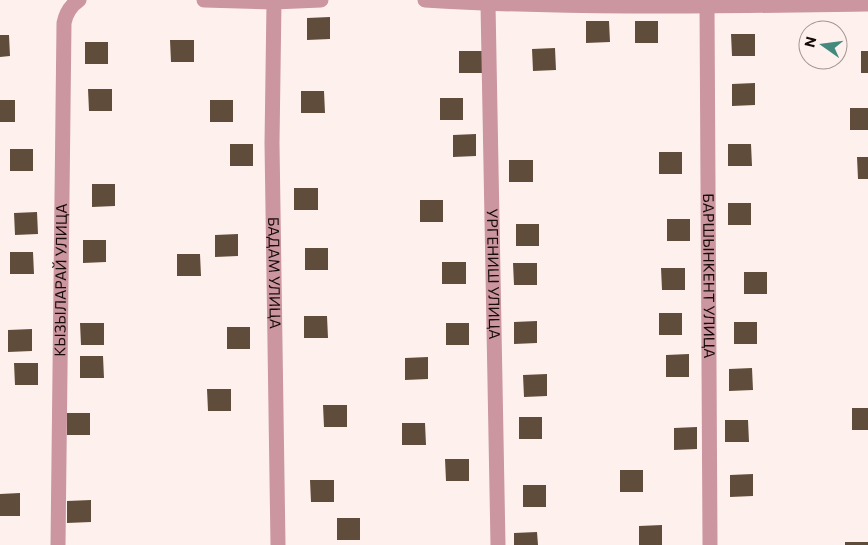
<svg xmlns="http://www.w3.org/2000/svg" width="868" height="545" font-family="Commissioner,sans-serif">
<style>
.building{fill:#604c3a}
.lines{fill:none;stroke-linecap:round;stroke-linejoin:round}
.minor{stroke:#cb96a0;stroke-width:15}
.labels{text-anchor:middle;stroke-width:5;stroke-linejoin:round;paint-order:stroke}
.street-label{font-size:15px;fill:#170c0a;stroke:#fef1ed}
</style>
<rect width="100%" height="100%" fill="#fef1ed"/>
<!-- building -->
<path class="building" d="M330,17V39L307,40V18Z
M586,21H609L610,42L586,43Z
M635,21H658V43H635Z
M731,34H755V56H732Z
M0,35H9L10,56L0,57Z
M170,40H194V62H171Z
M85,42H108V64H85Z
M555,48L556,70L533,71L532,49Z
M459,51H482L483,73H459Z
M861,51H868V73H861Z
M755,83V105L732,106V84Z
M88,89H112V111H89Z
M301,91H324L325,113H301Z
M440,98H463V120H440Z
M0,100H15V122H0Z
M210,100H233V122H210Z
M850,108H868V130H850Z
M476,134V156L453,157V135Z
M230,144H253V166H230Z
M728,144H751L752,166H728Z
M10,149H33V171H10Z
M659,152H682V174H659Z
M857,157H868V179H858Z
M509,160H533V182H509Z
M92,184H115V206L92,207Z
M294,188H318V210H294Z
M420,200H443V222H420Z
M728,203H751V225H728Z
M37,212L38,234L15,235L14,213Z
M667,219H690V241H667Z
M516,224H539V246H516Z
M238,234V256L215,257V235Z
M83,240H106V262L83,263Z
M305,248H328V270H305Z
M10,252H33L34,274H10Z
M177,254H200L201,276H177Z
M442,262H466V284H442Z
M513,263H537V285H514Z
M661,268H685V290H662Z
M744,272H767V294H744Z
M659,313H682V335H659Z
M304,316H327L328,338H304Z
M537,321V343L514,344V322Z
M734,322H757V344H734Z
M80,323H104V345H81Z
M446,323H469V345H446Z
M227,327H250V349H227Z
M32,329V351L8,352V330Z
M689,354V377H666V355Z
M80,356H103L104,378H80Z
M428,357V379L405,380V358Z
M14,363H38V385H15Z
M752,368L753,390L729,391V369Z
M547,374V396L524,397L523,375Z
M207,389H231V411H208Z
M323,405H347V427H324Z
M852,408H868V430H852Z
M67,413H90V435H67Z
M519,417H542V439H519Z
M725,420H748L749,442H725Z
M402,423H425L426,445H402Z
M697,427V449L674,450V428Z
M445,459H469V481H446Z
M620,470H643V492H620Z
M753,474V496L730,497V475Z
M310,480H334V502H311Z
M523,485H546V507H523Z
M20,493V516H0V494Z
M91,500V522L67,523V501Z
M337,518H360V540H337Z
M662,525V545H639V526Z
M537,532L538,545H514V533Z
M845,542H868V545H845Z"/>
<g class="lines">
<!-- minor -->
<g class="minor">
<path d="M204,0L274,2L321,0"/>
<path d="M425,0C572,9 721,6 868,4"/>
<path id="s1" d="M274,2L272,143L278,545"/>
<path id="s2" d="M488,4L498,545"/>
<path id="s3" d="M707,6L710,545"/>
<path id="s4" d="M58,545L64,23C66,13 70,6 79,0"/>
</g>
</g>
<g class="labels">
<!-- street labels -->
<g class="street-label">
<text dy="5" stroke="none"><textPath href="#s1" startOffset="271">БАДАМ УЛИЦА</textPath></text>
<text dy="5" stroke="none"><textPath href="#s2" startOffset="270">УРГЕНИШ УЛИЦА</textPath></text>
<text dy="5" stroke="none"><textPath href="#s3" startOffset="270">БАРШЫНКЕНТ УЛИЦА</textPath></text>
<text dy="5" stroke="none"><textPath href="#s4" startOffset="265">КЫЗЫЛАРАЙ УЛИЦА</textPath></text>
</g>
</g>
<!-- north arrow -->
<g transform="translate(823 45) rotate(284)"><circle r="24" fill="#fef1ed" stroke="#a29592"/>
<path d="M0-4L9 19L0 12L-9 19Z" fill="#44897d"/>
<text y="-8" font-size="14" font-weight="bold" text-anchor="middle" fill="#170c0a">N</text>
</g>
</svg>
